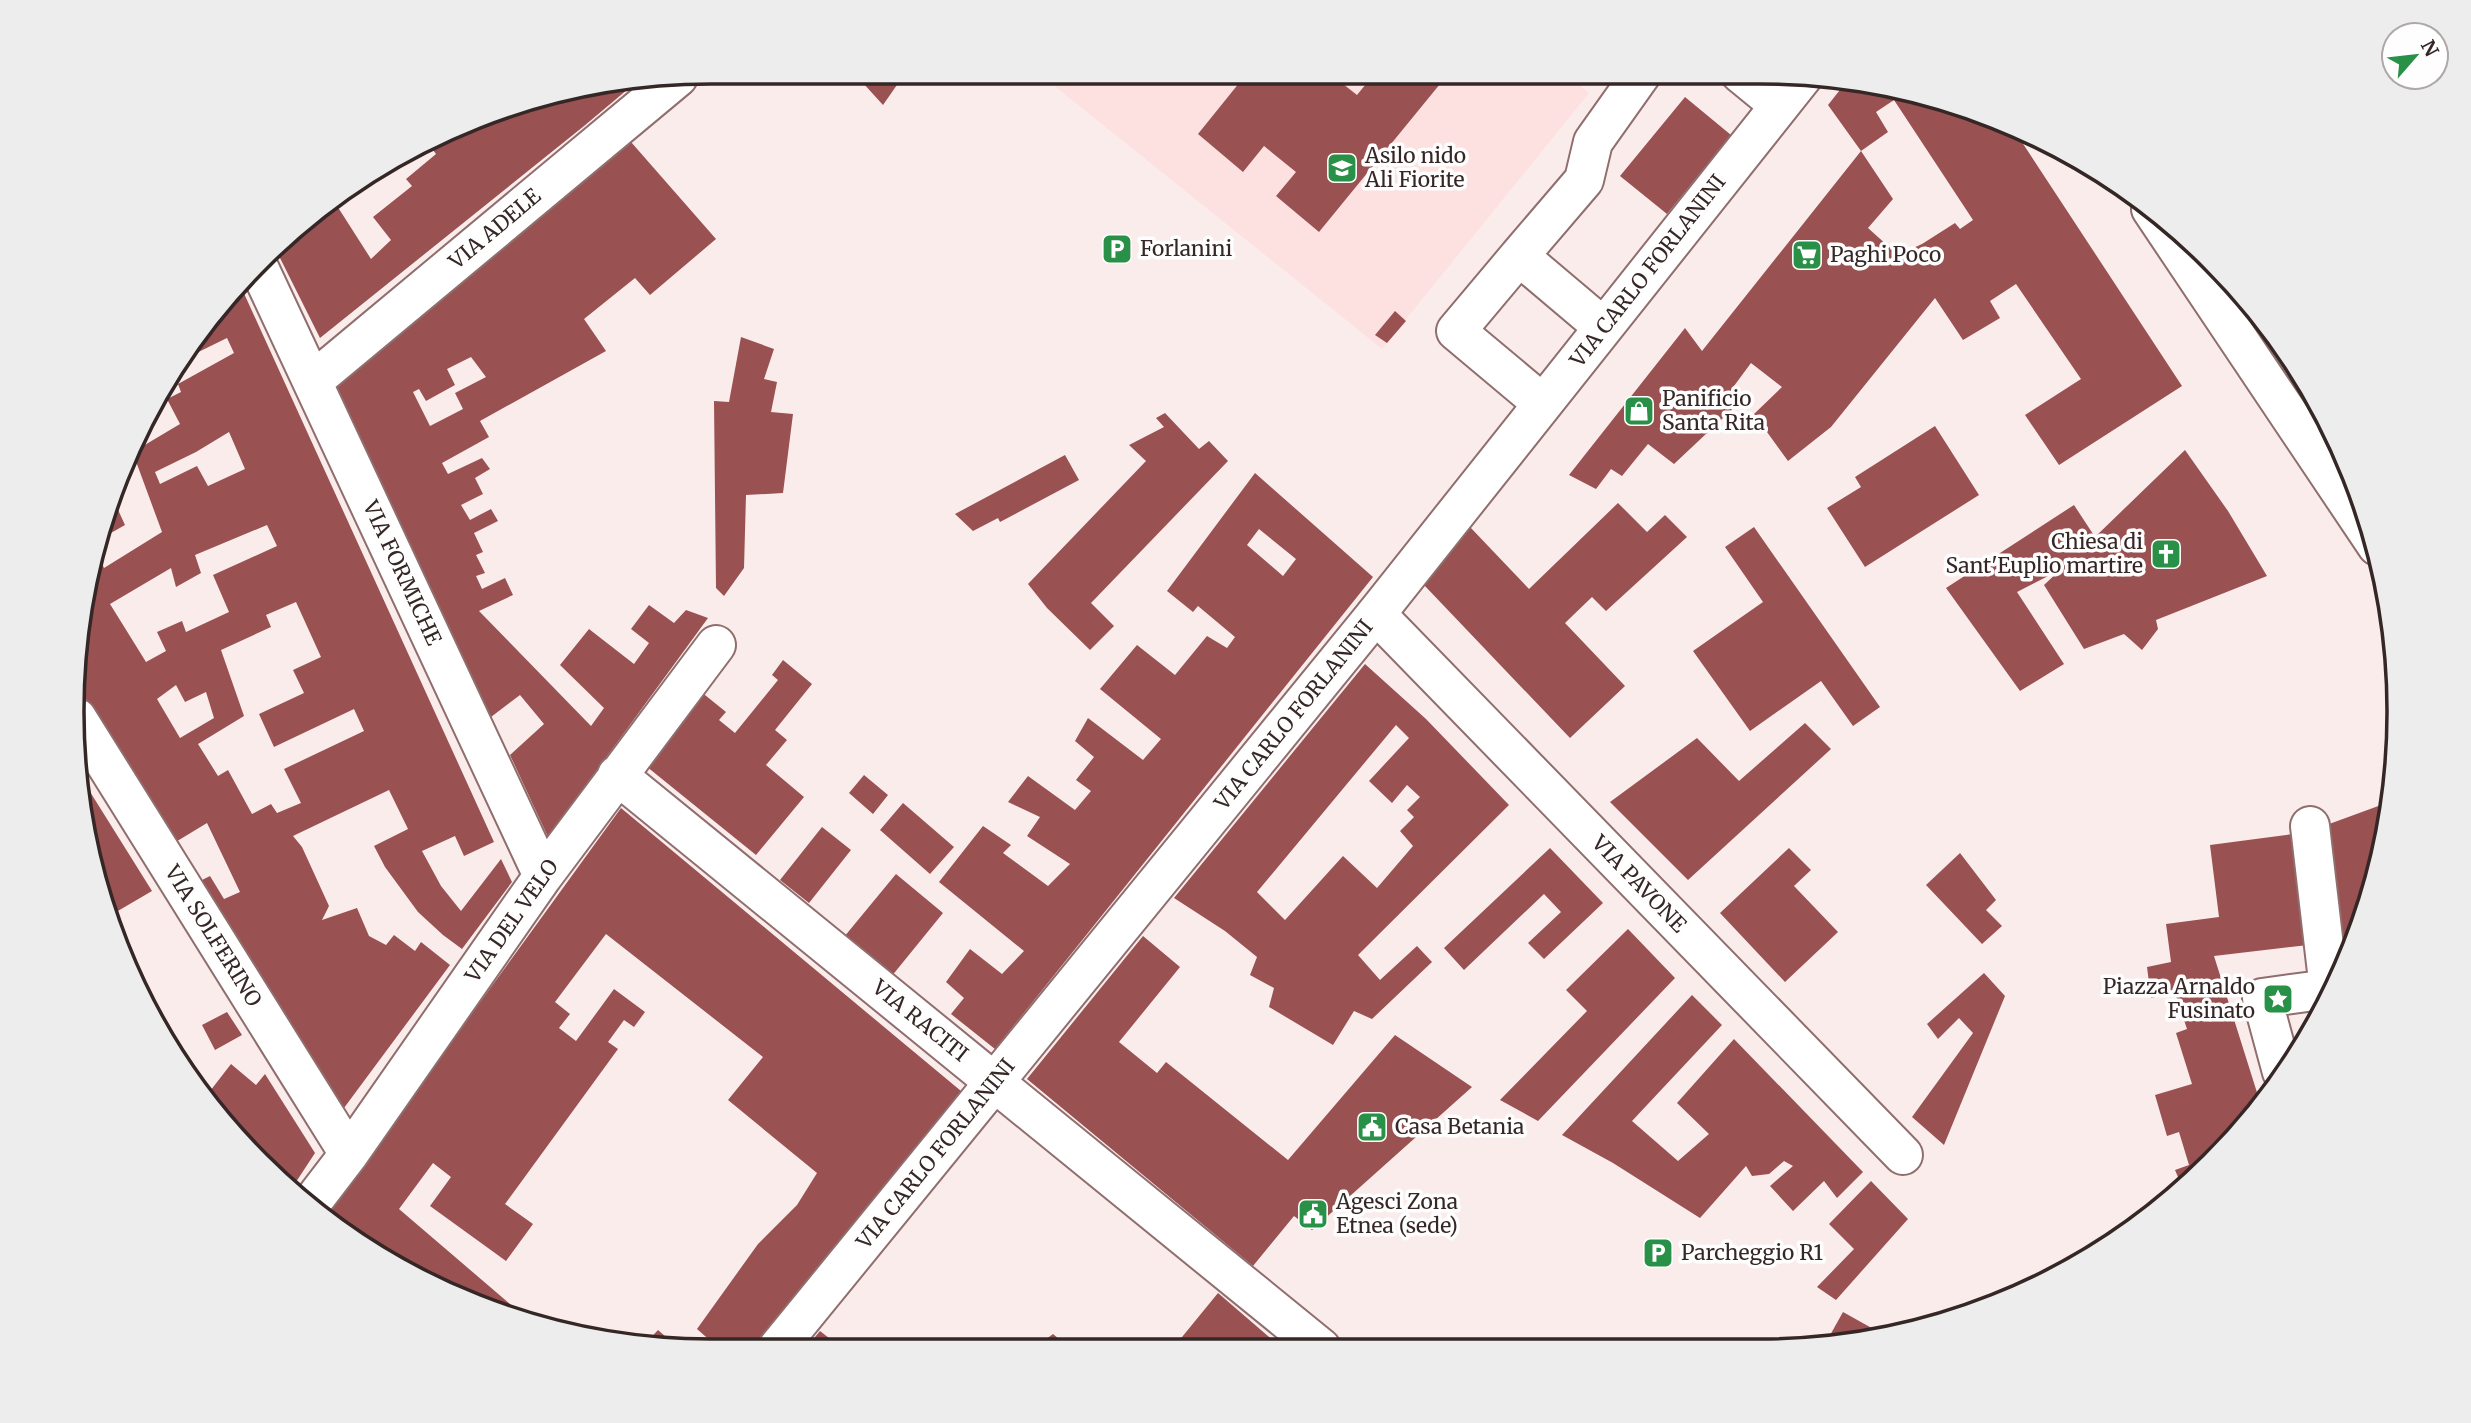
<svg xmlns="http://www.w3.org/2000/svg" width="2471" height="1423" font-family="Merriweather,serif">
<style>
.built{fill:#fde1e0}
.building{fill:#995152;fill-rule:evenodd}
.lines{fill:none;stroke-linecap:round;stroke-linejoin:round}
.minor-casing{stroke:#8f6e6d;stroke-width:42}
.tertiary-casing{stroke:#8f6e6d;stroke-width:42}
.minor{stroke:#fff;stroke-width:38}
.tertiary{stroke:#fff;stroke-width:38}
.labels{text-anchor:middle;stroke-width:7;stroke-linejoin:round;paint-order:stroke}
.poi-label{font-size:21px;fill:#352726;stroke:#fefefe;text-anchor:start}
.street-label{font-size:21px;fill:#352726;stroke:#fefefe}
.rim{fill:none;stroke:#352726;stroke-width:3.5}
</style>
<rect width="100%" height="100%" fill="#fbecec"/>
<!-- built -->
<path class="built" d="M1037,72L1565,73L1589,93L1382,349Z"/>
<!-- building -->
<path class="building" d="M853,72H906L883,105Z
M1248,72L1329,73L1357,95L1375,73H1449L1319,232L1276,196L1296,172L1264,146L1243,172L1198,134Z
M1847,81L1925,94L2014,130L2182,386L2059,465L2025,415L2081,379L2016,284L1990,301L2000,318L1963,340L1935,298L1831,427L1788,461L1754,414L1782,387L1751,363L1731,390L1740,402L1674,464L1648,444L1622,476L1611,469L1596,489L1569,475L1685,328L1702,351L1861,151L1828,105ZM1894,100L1973,220L1960,229L1955,223L1922,244L1898,255L1868,228L1893,199L1861,151L1888,132L1876,112Z
M634,84L584,126L320,338L277,252L322,204L332,198L371,259L391,240L373,217L412,186L406,179L436,154L430,146L506,106Z
M1685,97L1731,135L1667,214L1620,176Z
M631,142L716,239L650,295L635,278L584,319L606,351L480,421L489,437L442,463L448,474L482,458L490,469L475,478L483,494L461,505L470,520L491,509L498,521L474,533L483,552L476,555L485,573L476,576L482,589L505,578L513,595L479,611L591,726L604,708L560,665L589,629L634,664L649,643L631,629L649,605L674,623L686,610L708,618L548,837L510,755L544,724L520,695L491,717L332,383ZM471,357L486,377L455,393L463,409L430,426L413,392L419,389L426,401L455,385L447,369Z
M242,289L494,842L464,856L455,836L422,851L441,886L461,911L501,859L512,882L462,949L443,935L418,912L385,867L374,846L408,829L389,790L293,836L302,847L329,906L322,920L357,908L369,936L386,945L394,935L415,951L421,942L450,965L341,1112L198,882L210,876L224,899L240,892L207,823L174,843L79,692L94,547L104,568L162,532L134,456L138,449L180,424L167,399L181,392L178,384L234,353L227,338L176,363L180,356ZM229,432L245,469L208,486L197,466L160,484L155,472L196,452ZM267,525L277,546L213,575L229,612L186,632L182,621L157,632L166,651L146,662L110,604L171,568L176,587L201,573L195,555ZM296,602L321,657L293,670L304,693L259,714L274,747L354,709L364,731L284,769L301,803L277,813L271,804L252,814L228,770L218,776L198,744L244,716L221,650L271,627L266,615ZM176,685L185,702L206,692L214,718L180,738L157,699Z
M1395,311L1406,321L1387,343L1375,335Z
M741,337L774,349L764,379L777,382L771,412L793,414L783,493L746,495L744,568L724,596L716,588L714,401L729,402Z
M1165,413L1199,449L1209,441L1228,461L1091,603L1114,626L1090,650L1047,608L1028,584L1146,461L1129,445L1164,427L1156,418Z
M1935,426L1979,495L1865,567L1827,508L1861,487L1855,477Z
M2185,450L2228,511L2267,576L2156,620L2158,629L2142,650L2124,634L2084,649L2044,585L2060,570L2017,592L2064,664L2020,691L1946,588L2074,505L2095,537Z
M1065,455L1079,480L1000,522L998,518L973,531L955,514Z
M1255,473L1373,577L995,1049L951,1014L964,998L946,982L970,949L1002,974L1024,951L939,882L983,826L1011,845L1003,853L1048,886L1070,864L1027,836L1040,817L1008,802L1028,776L1075,810L1091,791L1076,780L1094,757L1075,741L1088,718L1143,760L1161,739L1100,689L1137,645L1175,675L1207,636L1227,648L1235,637L1198,606L1193,612L1167,591ZM1259,529L1296,559L1283,576L1247,545Z
M114,501L125,525L95,542Z
M1618,503L1647,532L1665,515L1687,537L1606,611L1592,597L1565,623L1625,686L1570,738L1424,585L1470,527L1529,589Z
M1754,527L1880,707L1853,726L1821,681L1750,731L1693,651L1763,602L1725,547Z
M783,660L812,684L775,730L787,740L766,765L804,797L756,855L641,762L700,691L726,712L719,720L735,733L778,680L772,675Z
M1365,664L1426,719L1509,805L1358,955L1380,980L1417,946L1432,962L1372,1019L1354,1011L1333,1045L1269,1007L1274,988L1250,975L1257,957L1225,931L1174,898ZM1396,725L1409,738L1369,781L1392,803L1407,785L1420,797L1407,810L1414,817L1400,831L1413,846L1377,888L1343,856L1285,920L1257,892Z
M1805,723L1831,749L1688,880L1610,802L1697,738L1739,781Z
M77,771L152,891L111,915L105,890Z
M864,775L888,795L873,814L849,793Z
M2392,801L2365,918L2343,967L2321,827Z
M903,803L954,847L930,874L880,830Z
M621,808L961,1091L750,1350H721L697,1329L758,1244L797,1205L817,1173L728,1100L763,1057L606,934L555,1002L570,1014L559,1028L576,1041L614,989L645,1012L634,1027L624,1020L608,1042L618,1049L505,1204L533,1224L506,1261L430,1206L451,1177L433,1163L399,1209L531,1322L507,1318L391,1265L327,1213Z
M822,827L851,850L809,903L780,880Z
M2293,834L2308,945L2214,956L2260,1102L2212,1164L2191,1181L2181,1184L2175,1170L2189,1165L2179,1132L2167,1136L2155,1095L2192,1084L2176,1033L2187,1029L2175,993L2151,998L2147,967L2171,962L2166,924L2219,917L2210,845Z
M1550,848L1603,903L1544,959L1528,943L1561,912L1544,894L1464,970L1444,948Z
M1789,848L1811,870L1794,886L1838,932L1785,982L1720,913Z
M1960,853L1996,900L1986,910L2002,926L1982,944L1926,885Z
M896,874L943,913L891,977L844,937Z
M1628,929L1675,978L1538,1121L1500,1100L1587,1011L1566,990Z
M1143,936L1180,967L1119,1042L1157,1073L1166,1062L1288,1160L1395,1035L1472,1087L1312,1230L1294,1216L1253,1266L1027,1079Z
M1984,973L2005,996L1944,1145L1912,1117L1973,1033L1959,1018L1938,1039L1927,1024Z
M1692,995L1722,1025L1632,1121L1678,1161L1709,1134L1677,1103L1734,1039L1863,1172L1837,1198L1824,1181L1793,1211L1770,1186L1793,1166L1784,1161L1769,1174L1752,1176L1746,1166L1700,1218L1613,1163L1562,1135Z
M227,1012L242,1035L215,1050L202,1025Z
M231,1064L256,1085L265,1074L315,1153L294,1185L230,1133L207,1095Z
M1871,1181L1908,1219L1836,1300L1817,1287L1854,1249L1829,1224Z
M1218,1293L1282,1348H1173Z
M1843,1312L1886,1336L1843,1346H1824Z
M658,1330L681,1350L644,1345Z
M820,1331L843,1349H805Z
M1053,1334L1071,1349H1033Z"/>
<g class="lines">
<!-- minor casing -->
<g class="minor-casing">
<path id="minor" d="M1740,73L1779,105
M1519,256L1584,180L1593,142L1642,73
M260,270L543,876
M313,381L678,77
M1542,403L1456,331L1519,256L1603,327
M1376,614L1903,1155
M77,718L349,1154
M617,775L1321,1348
M2282,1072L2262,998L2329,989L2310,826
M313,1201L349,1154L543,876L716,645"/>
</g>
<!-- tertiary casing -->
<g class="tertiary-casing">
<path id="tertiary" d="M2151,209L2377,546
M776,1350L1376,614L1805,74"/>
</g>
<!-- minor -->
<use href="#minor" class="minor"/>
<!-- tertiary -->
<use href="#tertiary" class="tertiary"/>
</g>
<!-- icons -->
<defs>
<g id="school-square" transform="scale(1.575)"><rect x="-9" y="-9" width="18" height="18" rx="4" fill="#289047" stroke="#fefefe"/><path d="M0-5L7-2L0 1L-7-2ZM-4 1L0 2.5L4 1V4Q0 6-4 4Z" fill="#fff"/></g>
<g id="parking-square" transform="scale(1.575)"><rect x="-9" y="-9" width="18" height="18" rx="4" fill="#289047" stroke="#fefefe"/><path d="M-3.5-5.5H1a3.5 3.5 0 0 1 0 7H-1V5.5H-3.5ZM-1-3.4V-.6H.8a1.4 1.4 0 0 0 0-2.8Z" fill="#fff"/></g>
<g id="supermarket-square" transform="scale(1.575)"><rect x="-9" y="-9" width="18" height="18" rx="4" fill="#289047" stroke="#fefefe"/><path d="M-6-5.5h2.5l.6 2H6L4.5 2H-2.5L-4.4-4H-6ZM-1.5 3.2a1.3 1.3 0 1 0 .1 0ZM3 3.2a1.3 1.3 0 1 0 .1 0Z" fill="#fff"/></g>
<g id="shop-square" transform="scale(1.575)"><rect x="-9" y="-9" width="18" height="18" rx="4" fill="#289047" stroke="#fefefe"/><path d="M-5-2.5h2.3a2.7 3.5 0 0 1 5.4 0H5L5.5 6h-11ZM-1.5-2.5h3a1.5 2.3 0 0 0-3 0Z" fill="#fff"/></g>
<g id="church-square" transform="scale(1.575)"><rect x="-9" y="-9" width="18" height="18" rx="4" fill="#289047" stroke="#fefefe"/><path d="M-1.2-6h2.4v3.5h3.3v2.4h-3.3V6h-2.4V-.1h-3.3v-2.4h3.3Z" fill="#fff"/></g>
<g id="sight-square" transform="scale(1.575)"><rect x="-9" y="-9" width="18" height="18" rx="4" fill="#289047" stroke="#fefefe"/><path d="M0-6L1.8-2.2L6-1.7L2.9 1.2L3.7 5.4L0 3.3L-3.7 5.4L-2.9 1.2L-6-1.7L-1.8-2.2Z" fill="#fff"/></g>
<g id="civic-square" transform="scale(1.575)"><rect x="-9" y="-9" width="18" height="18" rx="4" fill="#289047" stroke="#fefefe"/><path d="M-.6-6.5H3V-4.5H.6V-3L4-1V1h2V6H-6V1h2V-1L-.6-3ZM-1.2 2.5V6h2.4V2.5Z" fill="#fff"/></g>
</defs>
<g fill-rule="evenodd">
<use href="#school-square" x="1342" y="168"/>
<use href="#parking-square" x="1117" y="249"/>
<use href="#supermarket-square" x="1807" y="255"/>
<use href="#shop-square" x="1639" y="411"/>
<use href="#church-square" x="2166" y="554"/>
<use href="#sight-square" x="2278" y="999"/>
<use href="#civic-square" x="1372" y="1127"/>
<use href="#civic-square" x="1313" y="1214"/>
<use href="#parking-square" x="1658" y="1253"/>
</g>
<g class="labels">
<!-- poi labels -->
<g class="poi-label">
<text x="1365" y="163">Asilo nido<tspan x="1365" dy="24">Ali Fiorite</tspan></text>
<text x="1140" y="256">Forlanini</text>
<text x="1830" y="262">Paghi Poco</text>
<text x="1662" y="406">Panificio<tspan x="1662" dy="24">Santa Rita</tspan></text>
<text x="2143" y="549" text-anchor="end">Chiesa di<tspan x="2143" dy="24">Sant'Euplio martire</tspan></text>
<text x="2255" y="994" text-anchor="end">Piazza Arnaldo<tspan x="2255" dy="24">Fusinato</tspan></text>
<text x="1395" y="1134">Casa Betania</text>
<text x="1336" y="1209">Agesci Zona<tspan x="1336" dy="24">Etnea (sede)</tspan></text>
<text x="1681" y="1260">Parcheggio R1</text>
</g>
<!-- street labels -->
<g class="street-label">
<text transform="translate(495 229) rotate(-40)" y="7">VIA ADELE</text>
<text transform="translate(1648 271) rotate(-52)" y="7">VIA CARLO FORLANINI</text>
<text transform="translate(402 573) rotate(65)" y="7">VIA FORMICHE</text>
<text transform="translate(1294 715) rotate(-51)" y="7">VIA CARLO FORLANINI</text>
<text transform="translate(1639 884) rotate(46)" y="7">VIA PAVONE</text>
<text transform="translate(512 921) rotate(-55)" y="7">VIA DEL VELO</text>
<text transform="translate(213 936) rotate(58)" y="7">VIA SOLFERINO</text>
<text transform="translate(920 1021) rotate(39)" y="7">VIA RACITI</text>
<text transform="translate(936 1154) rotate(-51)" y="7">VIA CARLO FORLANINI</text>
</g>
</g>
<!-- crop -->
<path d="M0 0H2471V1423H0ZM711 84H1760A627 627 0 0 1 2387 711V712A627 627 0 0 1 1760 1339H711A627 627 0 0 1 84 712V711A627 627 0 0 1 711 84Z" fill="#eeeded" fill-rule="evenodd"/>
<path class="rim" d="M711 84H1760A627 627 0 0 1 2387 711V712A627 627 0 0 1 1760 1339H711A627 627 0 0 1 84 712V711A627 627 0 0 1 711 84Z"/>
<!-- north arrow -->
<g transform="translate(2415 56) rotate(62)"><circle r="33" fill="#fefefe" stroke="#aea8a8" stroke-width="2"/>
<path d="M0-5L12 26L0 18L-12 26Z" fill="#289047"/>
<text y="-10" font-size="19" font-weight="bold" text-anchor="middle" fill="#352726">N</text>
</g>
</svg>
